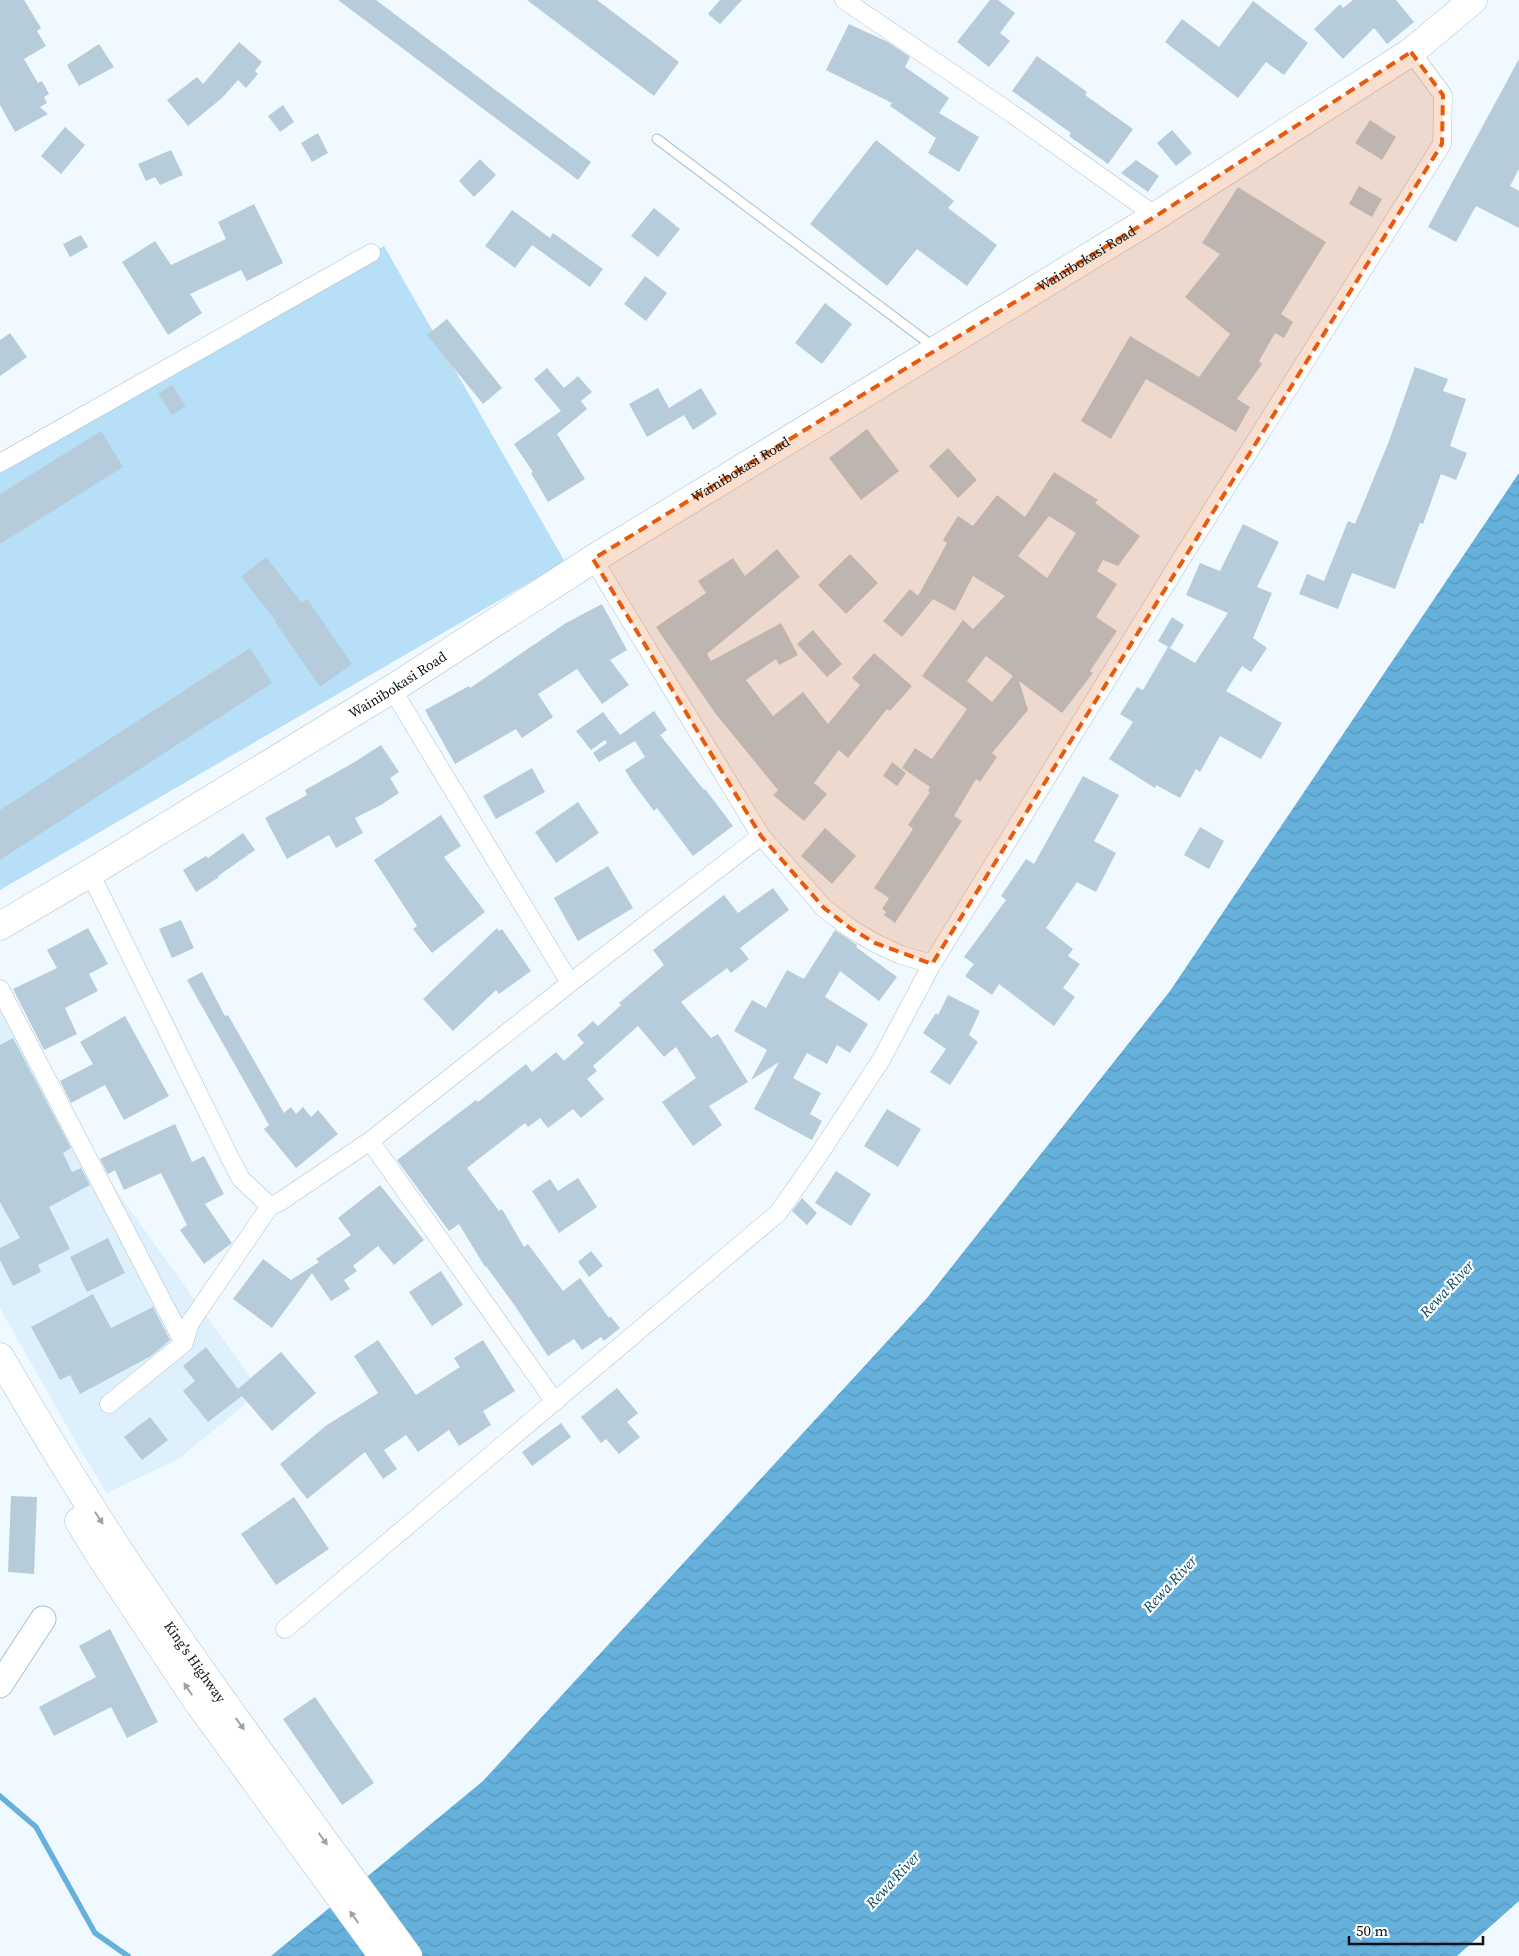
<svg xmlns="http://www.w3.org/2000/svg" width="1519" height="1956" font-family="'Source Serif 4',serif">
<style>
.built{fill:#def0fc}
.green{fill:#b7dff7}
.water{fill:url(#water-waves)}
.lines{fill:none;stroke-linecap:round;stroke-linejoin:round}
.stream{stroke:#65b1dc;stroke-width:5.5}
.building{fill:#b6ccda;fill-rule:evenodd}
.lane-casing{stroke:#aac0ce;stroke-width:11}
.street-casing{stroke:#aac0ce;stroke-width:19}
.secondary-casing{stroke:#aac0ce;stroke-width:27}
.primary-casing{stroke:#aac0ce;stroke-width:29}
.highway-casing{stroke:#aac0ce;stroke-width:29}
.lane{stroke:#fff;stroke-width:9}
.street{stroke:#fff;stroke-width:18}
.secondary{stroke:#fff;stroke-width:25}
.primary{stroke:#fff;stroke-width:28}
.highway{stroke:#fff;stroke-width:28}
.oneway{fill:#9da1a3}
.marked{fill:#e8590c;fill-opacity:0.2;stroke:#e8590c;stroke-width:4;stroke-dasharray:10 6;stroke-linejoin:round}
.labels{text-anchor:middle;stroke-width:4.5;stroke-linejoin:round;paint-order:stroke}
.street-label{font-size:14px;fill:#0b1318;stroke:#fff}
.water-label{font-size:15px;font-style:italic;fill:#0b4a67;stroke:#fff}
</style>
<defs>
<pattern id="water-waves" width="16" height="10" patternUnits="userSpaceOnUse" patternTransform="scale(1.25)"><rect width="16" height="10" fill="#65b1dc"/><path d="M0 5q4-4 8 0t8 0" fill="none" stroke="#5697bc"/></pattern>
</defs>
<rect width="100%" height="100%" fill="#f0f9ff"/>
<!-- built -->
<path class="built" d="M0,979L51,1077L118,1193L261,1392L178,1459L107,1493L82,1453L0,1308Z"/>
<!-- green -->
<path class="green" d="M384,246L565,562L0,890V469Z"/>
<!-- water -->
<path class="water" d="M1519,473V1901L1457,1956H271L483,1781L927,1298L1170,991Z"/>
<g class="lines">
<!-- stream -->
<path class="stream" d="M0,1796L36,1827L95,1933L128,1956"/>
</g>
<!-- building -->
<path class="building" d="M0,0H24L41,28L37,31L46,46L24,59L38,83L42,81L49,94L44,97L47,103L40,107L48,114L15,132L0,105Z
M338,0H376L591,162L578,180Z
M527,0H597L679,62L654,96Z
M720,0H742L720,24L708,14Z
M990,0H998L1015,13L1000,33L1010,41L989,67L957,42Z
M1353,0H1396L1414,22L1387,44L1374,28L1343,59L1314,29L1340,4L1343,8Z
M1253,1L1308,43L1284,75L1266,62L1238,98L1165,42L1182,19L1219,47Z
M849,24L888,42L910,57L905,67L949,98L939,113L979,137L959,172L928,153L936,138L890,106L892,103L826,70Z
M239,42L262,62L255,71L258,74L246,88L238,80L222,98L188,126L167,100L197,77L203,84Z
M99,44L114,67L79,86L67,65Z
M1037,56L1087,92L1085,95L1133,129L1108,164L1069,136L1071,133L1012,91Z
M1519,59V169L1510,186L1519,191V228L1476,206L1456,242L1428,227Z
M283,105L294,122L280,132L268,116Z
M1370,120L1396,137L1382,160L1355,143Z
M65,127L85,145L61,174L41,156Z
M1172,130L1192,153L1176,166L1157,143Z
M318,133L328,153L312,162L301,143Z
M876,140L954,201L948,208L997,245L967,286L917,249L887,286L810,224Z
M171,150L183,175L160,185L155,177L146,181L138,164Z
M480,159L496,175L474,197L459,181Z
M1136,160L1159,176L1148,192L1121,173Z
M1359,186L1382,199L1372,217L1349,204Z
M1238,187L1326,242L1281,314L1293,322L1284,338L1275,333L1259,361L1262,364L1237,399L1250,407L1236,432L1146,379L1111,439L1081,421L1130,336L1199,377L1230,334L1185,297L1220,254L1202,243Z
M254,204L283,263L247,281L241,270L190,294L202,313L168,335L122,262L155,241L171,265L226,239L218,222Z
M654,208L680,229L658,257L631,236Z
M512,210L550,238L553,233L603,269L590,287L532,245L515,268L485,246Z
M81,235L88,247L70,257L63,244Z
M645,276L667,293L646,321L624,304Z
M825,303L852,324L822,364L795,343Z
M447,319L502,388L483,404L427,335Z
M10,333L27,357L0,376V340Z
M1415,367L1448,379L1443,391L1466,399L1450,446L1467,453L1456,480L1441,474L1423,524L1420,523L1395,589L1352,573L1338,609L1299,594L1307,574L1324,581L1348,521L1355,524L1389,441Z
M547,368L564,388L578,376L592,392L581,401L587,409L557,434L585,479L548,502L531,473L533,472L514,444L561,411L534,379Z
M172,385L186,406L172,415L158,394Z
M658,388L669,408L701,388L717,414L693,430L684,415L647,437L629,404Z
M867,429L899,471L861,500L829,458Z
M101,431L123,467L0,544V494Z
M948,448L977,480L958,498L929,466Z
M1054,472L1098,500L1095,503L1140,536L1118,566L1103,560L1097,571L1117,584L1096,617L1117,631L1090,671L1093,673L1062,713L1019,681L1028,710L992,753L997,757L980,782L976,779L954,816L962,821L895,923L884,915L886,912L882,909L889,898L874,888L913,829L908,825L930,792L928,791L930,787L902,768L915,748L932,759L967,709L922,676L963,620L973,629L1005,596L973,576L955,611L933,599L902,637L883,621L910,589L918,596L947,543L943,540L958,516L973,526L997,495L1025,517ZM1049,516L1076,533L1047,578L1018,556ZM986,656L1013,676L992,702L967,681Z
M1243,524L1279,542L1257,587L1272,593L1253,638L1267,648L1251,672L1242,666L1226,691L1282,723L1261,759L1220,736L1200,772L1196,769L1180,798L1156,785L1155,788L1109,759L1133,722L1120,714L1137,687L1143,690L1168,647L1195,663L1228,613L1186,595L1200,563L1220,571Z
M777,549L800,577L707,654L711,661L781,623L798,655L779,665L776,659L746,680L773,716L803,692L828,724L860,685L852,678L874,653L912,686L890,711L887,709L848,758L839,750L814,783L827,794L804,821L773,795L778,790L715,713L656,627L706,593L698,581L733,558L745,576Z
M850,554L878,583L846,614L818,585Z
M266,557L302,603L307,599L352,664L320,687L275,622L276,621L241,577Z
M602,604L627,650L610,660L629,685L602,704L577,669L538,694L553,717L522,738L516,729L455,764L425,710L469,686L470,688L566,623Z
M1172,617L1184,625L1170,648L1158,641Z
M813,630L842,664L827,677L797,644Z
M250,648L272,683L0,860V810Z
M654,711L667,730L660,735L704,790L705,789L733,826L693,856L657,808L654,811L633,783L625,770L645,757L635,741L599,762L593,753L607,743L605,740L591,750L576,731L603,712L620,735Z
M381,745L399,772L390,778L399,793L381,805L355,818L363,833L336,848L329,835L287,859L265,818L307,795L305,790L353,763Z
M892,762L906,773L897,786L883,776Z
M532,768L545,792L496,819L483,796Z
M1083,776L1119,795L1094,841L1116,853L1096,892L1077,882L1046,928L1073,949L1068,956L1080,964L1063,988L1075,997L1054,1026L999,984L992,995L965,976L974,964L964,957L1006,900L1001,896L1026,859L1034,864Z
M578,802L599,833L556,863L535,832Z
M441,815L461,846L444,857L485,912L432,953L413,929L417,926L374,860Z
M1200,827L1224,841L1209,869L1184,855Z
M825,828L856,856L832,884L801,856Z
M243,833L255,850L218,876L219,877L196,892L183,870L206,856L208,858Z
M608,866L633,908L578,941L554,898Z
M773,888L789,910L740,948L749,959L731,973L727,968L681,1002L711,1038L718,1034L748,1082L709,1106L722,1125L693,1146L662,1102L696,1078L676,1047L664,1057L638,1026L593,1066L597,1071L587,1079L604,1099L581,1118L573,1109L548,1128L540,1118L528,1127L525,1123L467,1168L499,1211L502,1209L524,1247L528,1244L563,1291L580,1278L609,1318L610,1316L620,1328L604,1341L601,1337L582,1350L574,1339L548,1356L515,1306L486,1266L485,1267L459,1224L449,1231L397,1160L476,1100L478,1102L526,1064L532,1072L556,1052L564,1061L584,1043L577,1035L593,1021L598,1026L621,1005L619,1003L664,965L653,950L724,895L738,913Z
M181,920L194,948L172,958L159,929Z
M88,928L108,964L89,974L98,991L65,1008L77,1034L44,1050L13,989L57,968L47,950Z
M497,928L499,931L502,929L531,971L499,994L496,990L453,1031L423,999Z
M835,930L857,945L856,947L897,977L879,1001L840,971L825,997L868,1024L850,1053L837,1045L827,1064L807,1053L793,1078L821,1093L810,1114L822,1121L812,1140L754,1109L779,1062L751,1080L767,1050L734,1031L752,1000L766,1008L787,970L804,979Z
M202,972L225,1016L228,1015L284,1113L291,1107L296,1114L303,1107L311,1117L318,1110L338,1134L296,1168L264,1129L269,1125L187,980Z
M948,995L980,1011L969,1035L978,1042L950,1085L930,1072L946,1049L923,1033L936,1013L938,1015Z
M125,1016L169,1096L124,1120L105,1085L71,1103L60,1081L93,1064L80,1042Z
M13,1038L71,1148L63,1153L72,1172L81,1168L90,1185L49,1207L70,1249L38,1265L41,1272L13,1286L0,1260V1248L20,1238L0,1202V1045Z
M887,1109L921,1129L898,1167L864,1146Z
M175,1124L192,1162L204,1156L224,1194L205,1204L232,1243L204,1264L180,1230L187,1225L161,1173L124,1190L115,1170L108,1174L100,1159Z
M836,1171L871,1194L851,1226L815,1203Z
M578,1178L597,1207L559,1233L532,1191L550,1179L558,1191Z
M380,1185L424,1240L394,1265L378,1246L353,1266L357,1271L344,1280L350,1289L331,1301L312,1273L272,1328L233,1299L263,1259L291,1280L319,1262L316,1259L351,1235L338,1218Z
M802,1198L817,1213L807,1225L792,1211Z
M108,1238L125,1273L87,1292L70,1257Z
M591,1251L603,1266L589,1277L578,1262Z
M441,1271L463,1305L432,1326L409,1292Z
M93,1294L111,1328L153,1307L170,1340L151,1356L80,1394L70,1375L60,1380L31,1327Z
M378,1340L416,1395L460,1367L454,1358L483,1340L515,1391L483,1411L491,1425L459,1446L449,1430L418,1452L406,1435L384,1450L397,1469L383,1479L365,1452L307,1499L280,1464L327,1425L378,1393L354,1356Z
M206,1347L238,1389L281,1352L316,1393L272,1431L242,1396L208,1422L183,1391L195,1381L183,1366Z
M617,1388L638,1413L627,1422L640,1437L619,1454L606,1439L601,1443L581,1417Z
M150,1417L168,1440L142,1460L124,1437Z
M561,1423L571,1437L532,1466L522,1452Z
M11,1496L37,1497L34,1574L8,1572Z
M294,1497L329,1549L276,1585L241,1534Z
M110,1629L158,1722L127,1738L111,1707L54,1736L39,1707L96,1677L79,1646Z
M315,1697L374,1783L342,1805L283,1719Z"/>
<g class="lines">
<!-- lane casing -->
<g class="lane-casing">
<path id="lane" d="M657,139L934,347"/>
</g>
<!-- street casing -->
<g class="street-casing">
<path id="street" d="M844,0L1014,115L1156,216
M0,463L371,253
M593,559L761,836L824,908L850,928L875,943L901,955L932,964
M392,689L570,983
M90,873L230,1158L241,1179L270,1206
M0,989L184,1343
M370,1141L555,1402
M109,1404L184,1343L190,1323L270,1206L278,1203L370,1141L570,983L761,836
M285,1629L778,1213L816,1159L881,1060L932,964L1185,553L1442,144L1443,95L1411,52"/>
</g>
<!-- secondary casing -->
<g class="secondary-casing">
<path id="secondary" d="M0,1685L43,1619"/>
</g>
<!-- primary casing -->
<g class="primary-casing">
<g id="primary">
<path id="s1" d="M0,926L90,873L392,689L593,559L1156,216L1411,52L1473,0"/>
</g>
</g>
<!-- highway casing -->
<g class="highway-casing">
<g id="highway">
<path id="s2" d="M0,1357C42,1429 85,1500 131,1569C220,1701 315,1828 408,1956"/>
<path d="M79,1521L99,1554L197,1701L383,1956"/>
</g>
</g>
<!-- lane -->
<use href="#lane" class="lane"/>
<!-- street -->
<use href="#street" class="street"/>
<!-- secondary -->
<use href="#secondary" class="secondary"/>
<!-- primary -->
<use href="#primary" class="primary"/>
<!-- highway -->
<use href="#highway" class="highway"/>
</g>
<!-- one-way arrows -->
<defs><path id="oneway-solid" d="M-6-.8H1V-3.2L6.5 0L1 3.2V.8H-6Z" transform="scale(1.25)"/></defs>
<g class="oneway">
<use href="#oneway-solid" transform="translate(99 1518) rotate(57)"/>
<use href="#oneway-solid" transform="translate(188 1689) rotate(-124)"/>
<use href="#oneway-solid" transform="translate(240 1724) rotate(54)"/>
<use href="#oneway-solid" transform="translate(323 1839) rotate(54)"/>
<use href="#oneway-solid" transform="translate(354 1917) rotate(-126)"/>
</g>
<!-- marked area -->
<path class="marked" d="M1411,52L1443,95L1442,144L932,964L875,943L850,928L824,908L761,836L593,559L1156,216Z"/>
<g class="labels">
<!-- street labels -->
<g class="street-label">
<text dy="5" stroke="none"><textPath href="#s1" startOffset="1275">Wainibokasi Road</textPath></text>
<text dy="5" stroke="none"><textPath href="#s1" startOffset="870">Wainibokasi Road</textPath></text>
<text dy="5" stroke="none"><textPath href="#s1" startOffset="465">Wainibokasi Road</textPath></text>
<text dy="5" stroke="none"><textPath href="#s2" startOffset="362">King's Highway</textPath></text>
</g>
<!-- water labels -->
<g class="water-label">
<text transform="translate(1447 1289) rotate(-47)" y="5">Rewa River</text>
<text transform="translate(1170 1584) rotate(-47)" y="5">Rewa River</text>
<text transform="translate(893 1880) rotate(-47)" y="5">Rewa River</text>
</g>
</g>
<!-- scale -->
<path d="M1349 1936v8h134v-8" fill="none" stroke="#0b1318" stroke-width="2.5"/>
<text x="1356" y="1936" font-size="15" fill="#0b1318" stroke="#ffffff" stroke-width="4" paint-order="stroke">50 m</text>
</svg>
